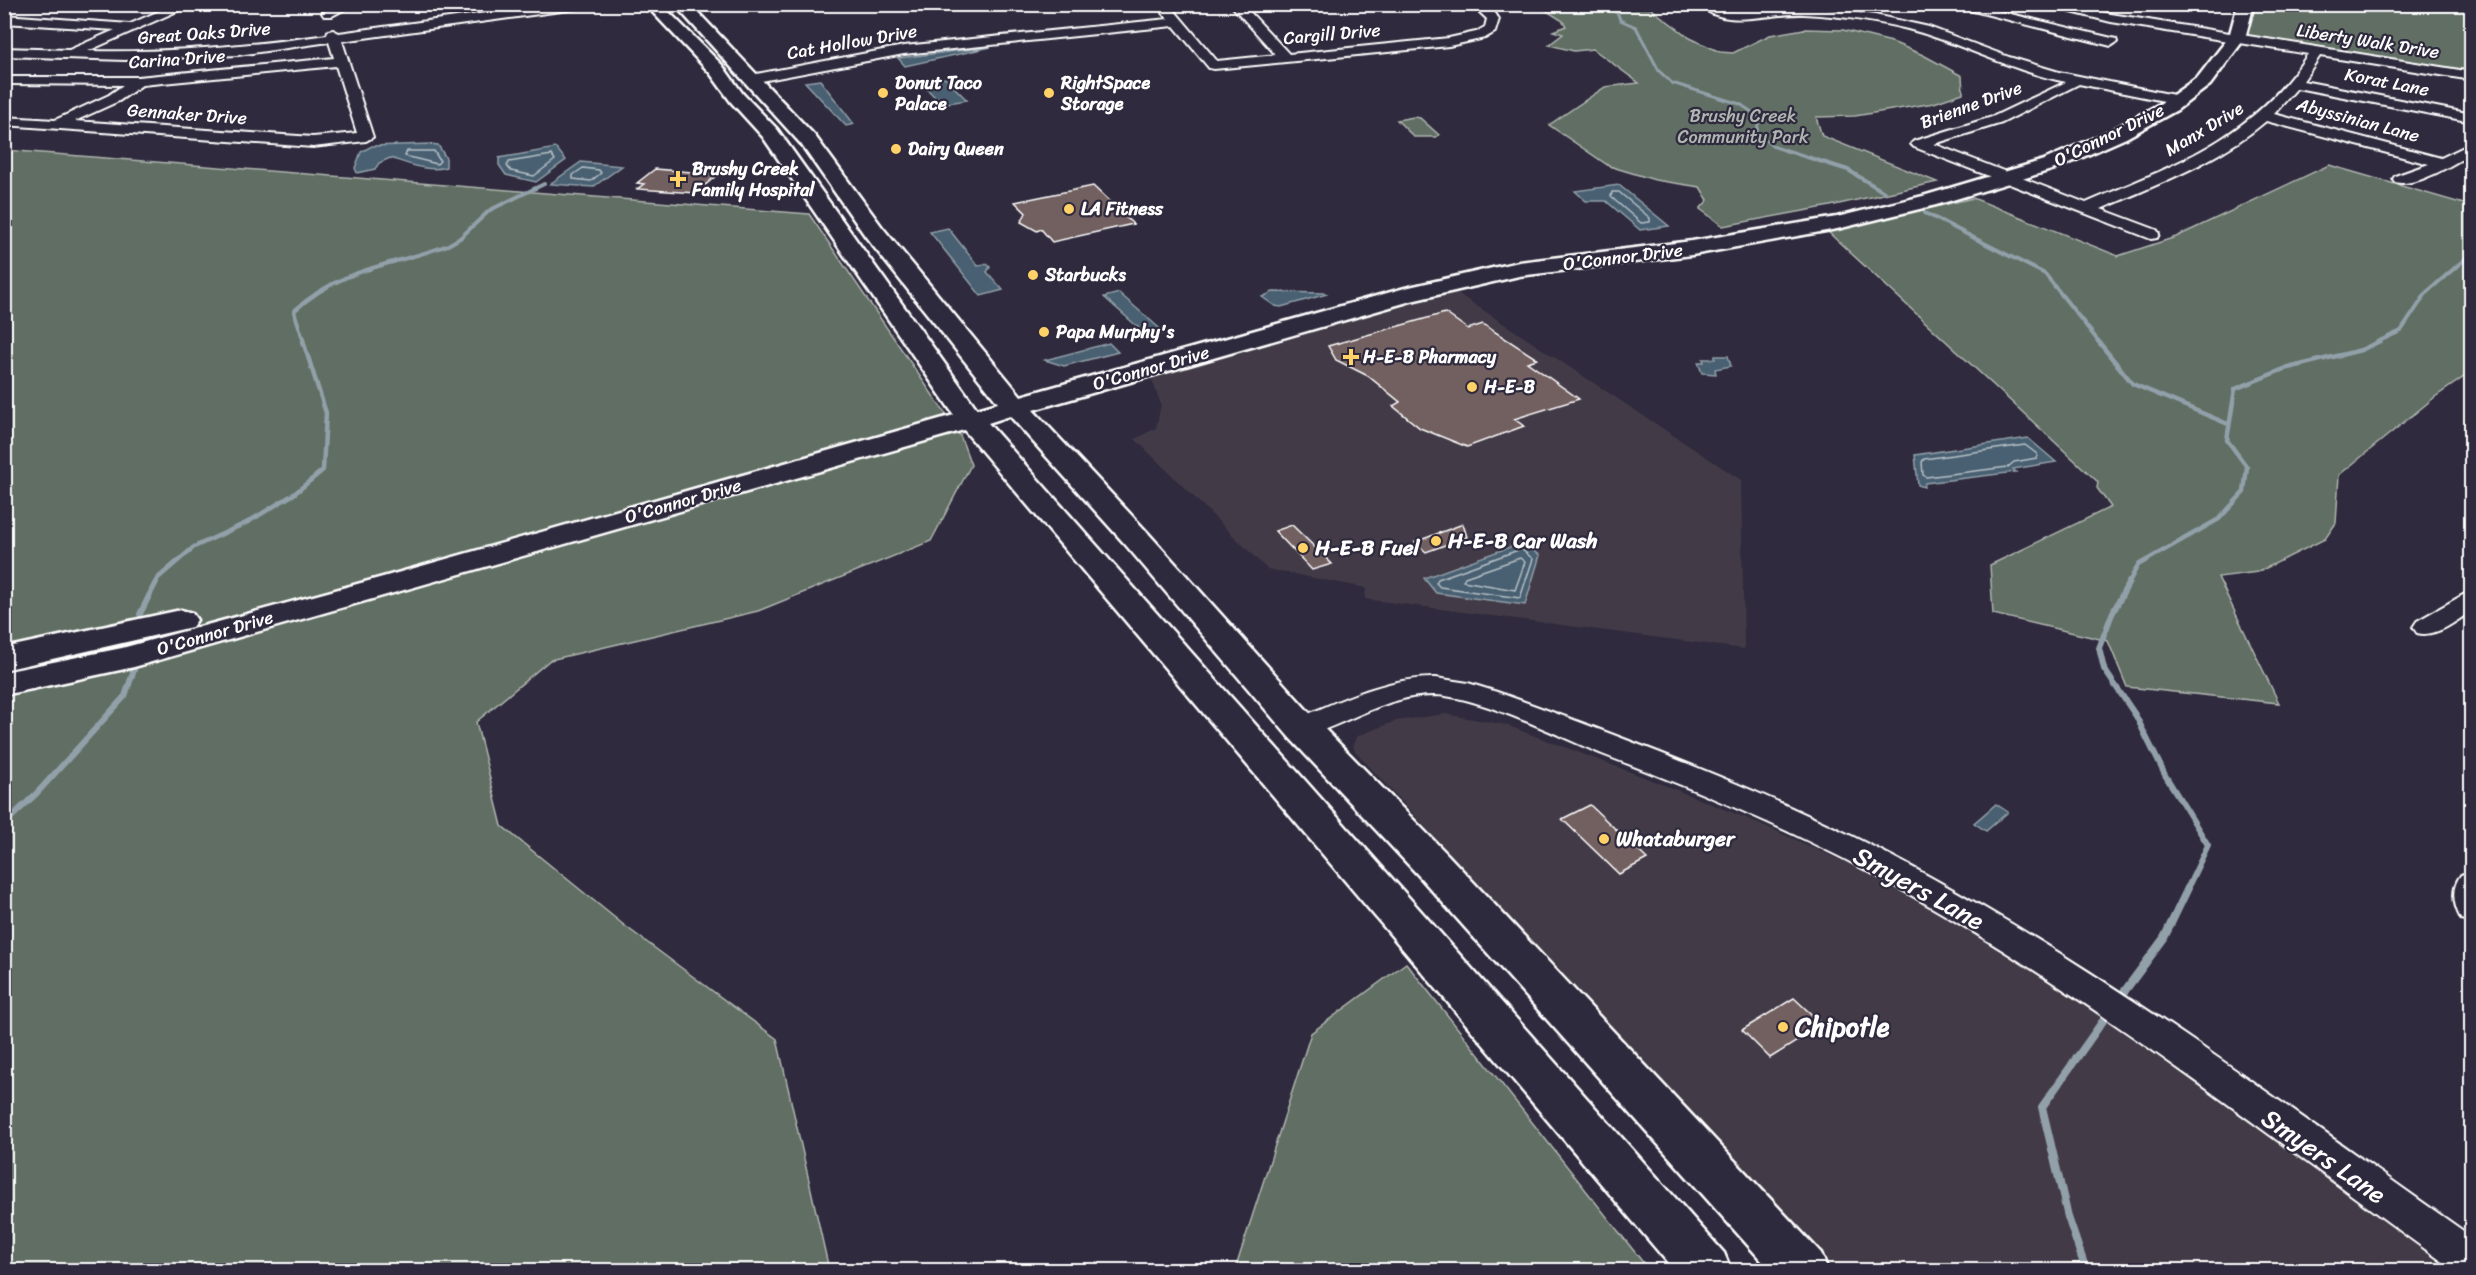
<svg xmlns="http://www.w3.org/2000/svg" width="2476" height="1275" font-family="Sriracha,sans-serif">
<style>
.built{fill:#433a47}
.green{fill:#606e63;stroke:#b0b6b1;stroke-width:1.5}
.water{fill:#496172;stroke:#92a0aa;stroke-width:1.5}
.lines{fill:none;stroke-linecap:round;stroke-linejoin:round}
.shore{stroke:#b6c0c7;stroke-width:1.5}
.stream-far4{stroke:#92a0aa;stroke-width:3}
.stream-far3{stroke:#92a0aa;stroke-width:4}
.stream-far2{stroke:#92a0aa;stroke-width:4.5}
.stream-far1{stroke:#92a0aa;stroke-width:6}
.stream{stroke:#92a0aa;stroke-width:8}
.building{fill:#725e5f;stroke:#fff;stroke-width:1.5}
.minor-casing{stroke:#fff;stroke-width:4}
.major-casing{stroke:#fff;stroke-width:5}
.minor{fill:#2f2a3d;fill-rule:evenodd}
.major{fill:#2f2a3d;fill-rule:evenodd}
.poi-dot{fill:#ffd166;stroke:#2f2a3d;stroke-width:2}
.labels{text-anchor:middle;stroke-width:4.5;stroke-linejoin:round;paint-order:stroke}
.far-street-label{font-size:18px;fill:#fff;stroke:#2f2a3d}
.far-poi-label{font-size:18px;font-weight:bold;fill:#fff;stroke:#2f2a3d;text-anchor:start}
.far-park-label{font-size:18px;fill:#b0b6b1;stroke:#2f2a3d}
.poi-label{font-size:21px;font-weight:bold;fill:#fff;stroke:#2f2a3d;text-anchor:start}
.near-street-label{font-size:26px;fill:#fff;stroke:#2f2a3d}
.near-poi-label{font-size:26px;font-weight:bold;fill:#fff;stroke:#2f2a3d;text-anchor:start}
</style>
<rect width="100%" height="100%" fill="#2f2a3d"/>
<filter id="ink" filterUnits="userSpaceOnUse"><feTurbulence type="fractalNoise" baseFrequency=".0167" numOctaves="2"/><feDisplacementMap in="SourceGraphic" scale="12" xChannelSelector="R" yChannelSelector="G"/><feConvolveMatrix kernelMatrix="1 2 1 2 8 2 1 2 1" color-interpolation-filters="sRGB"/></filter>
<g filter="url(#ink)">
<!-- built -->
<path class="built" d="M1454,291L1741,480L1744,649L1365,599L1366,588L1267,569L1135,439L1156,428L1161,405L1150,374Z
M1445,714L1506,725L1649,779L1756,822L1864,871L1939,910L2027,960L2467,1270H1836L1355,751L1353,745L1356,737L1365,733L1396,721Z"/>
<!-- green -->
<path class="green" d="M1537,5H1646L1690,38L1720,52L1733,53L1770,35L1804,29L1843,30L1892,42L1923,55L1962,76L1963,93L1934,103L1855,116L1816,117L1822,136L1937,182L1830,206L1723,226L1700,209L1708,200L1700,187L1655,180L1609,166L1549,125L1605,87L1639,83L1593,49L1574,51L1549,45L1563,34L1553,31L1566,26L1563,21Z
M2252,5H2450L2471,10V72L2245,35Z
M1414,117L1420,118L1439,135L1436,137H1414L1397,120Z
M4,150L809,214L960,435L971,465L931,541L758,611L550,660L476,722L502,826L625,926L777,1039L828,1265L826,1270H5Z
M2329,165L2471,206V372L2435,397L2339,475L2336,523L2325,539L2258,572L2218,577L2279,703L2127,687L2108,641L1993,614L1990,565L2111,507L2097,488L2098,482L1828,232L1973,198L2118,256L2176,237Z
M1406,963L1649,1270H1235L1311,1033Z"/>
<!-- water -->
<path class="water" d="M991,47L905,66L898,58Z
M945,78L967,100L942,104L920,82Z
M820,80L854,124L846,126L805,82Z
M430,144L438,145L446,158V167C428,173 407,163 390,158L379,163L375,169L357,173L355,168L361,152L372,146Z
M556,148L566,160L536,182L506,175L499,165V158Z
M581,162L622,166L593,187L550,184Z
M1619,185L1669,226L1640,230L1606,201H1586L1575,191Z
M948,228L978,266L987,264L990,267L987,272L1003,290L981,296L930,232Z
M1273,292L1325,293L1327,294L1281,307L1275,306L1262,297Z
M1119,293L1165,333L1149,337L1104,297Z
M1109,343L1118,352L1064,366L1045,360Z
M1715,356H1728L1731,366L1715,369L1716,374L1702,373L1698,362H1704L1703,359H1715Z
M2028,438L2056,462L2013,469L2016,472L1925,483L1924,487L1918,485L1915,455Z
M1521,543L1540,555L1525,605L1436,593L1424,578Z
M1996,804L2008,812L1986,831L1974,823Z"/>
<g class="lines">
<!-- shore -->
<path class="shore" d="M407,151H434L440,161L437,164L405,156Z
M552,155L555,160L534,176L511,171L507,166L509,162Z
M583,168L599,170L601,173L591,181L573,179V175Z
M1612,192H1619L1650,218V222L1641,223L1611,197Z
M2025,445L2037,454V458L2014,462L2008,467L1926,477L1923,475L1922,462L1924,459Z
M1521,549L1533,559L1520,598L1440,587L1436,583L1438,579Z
M1520,558L1525,562L1515,590L1463,581L1465,577Z"/>
<!-- stream-far4 -->
<path class="stream-far4" d="M1602,4L1618,14L1620,20L1636,27L1659,71L1672,83L1740,104L1759,117L1757,132L1772,146L1790,152"/>
<!-- stream-far3 -->
<path class="stream-far3" d="M1785,150L1848,170L1884,192
M1925,213L2045,274L2099,342
M304,342L294,311C344,266 389,267 448,245L460,238L490,210L544,184
M2377,342L2401,331L2427,292L2472,253"/>
<!-- stream-far2 -->
<path class="stream-far2" d="M2098,341L2133,384L2228,424
M155,584L158,578L194,547L248,522L294,494L323,470L326,413L303,341
M2128,584L2138,565L2219,519L2244,492L2247,467L2227,440L2235,389L2284,369L2361,350L2380,341"/>
<!-- stream-far1 -->
<path class="stream-far1" d="M2129,582L2112,614L2099,648L2104,669L2136,716L2165,775L2208,845L2187,889
M140,614L156,582
M4,824L37,793L125,696L134,670"/>
<!-- stream -->
<path class="stream" d="M2121,996L2164,938L2188,888
M2086,1270L2068,1217L2042,1107L2105,1018"/>
</g>
<!-- building -->
<path class="building" d="M655,169L718,174L696,193L637,189L644,184L637,183Z
M1093,186L1133,224L1052,242L1041,229L1037,231L1021,222L1026,213L1015,202Z
M1445,313L1468,329L1483,324L1537,359L1527,362L1579,399L1514,419L1524,426L1467,447L1420,428L1393,406L1400,402L1368,376L1336,360L1328,346Z
M1463,524L1467,537L1426,552L1415,542Z
M1292,525L1332,564L1312,570L1275,531Z
M1590,805L1647,859L1619,874L1562,819Z
M1794,998L1823,1025L1770,1058L1742,1030Z"/>
<g class="lines">
<!-- minor casing -->
<g class="minor-casing">
<path id="minor" d="M175,4H193L88,51C168,53 247,46 327,35L328,31L333,30L339,33L552,4H589L583,8L342,41L373,137L366,141L313,147L4,125V117L55,120L109,95L123,85L7,84L5,81L12,77H138L334,58L329,42L238,55L125,60L4,56V48L69,50L115,30L4,23V15L130,24ZM336,66L357,133L313,137L75,121L119,101L142,85Z
M334,4H346L345,9L332,16H324L322,13L333,7Z
M1156,4H1169L1217,61L1276,55L1230,4H1279L1273,8L1249,11L1289,54L1449,38L1476,32L1485,27L1487,19L1471,4C1486,4 1491,6 1499,19L1495,32L1485,38L1449,46L1214,69L1209,68L1174,26L904,54L751,83L744,79L751,75L904,46L1168,19Z
M1698,4H1713L1724,11L1803,6L1875,15L1929,27L2009,57L2059,72L2184,97L2186,100L2184,103L2179,104L2079,84L2002,123L1934,144L2086,203C2175,165 2252,139 2308,54L2111,22L2039,4H2065L2111,14L2472,72V80L2320,56L2303,81L2472,114V122L2297,88L2274,114L2441,158L2472,143V153C2453,164 2417,188 2395,182L2393,179L2395,176L2429,164L2266,121C2218,162 2158,184 2101,209L2157,230L2159,234L2157,238L2151,239L1914,147L1911,144L1914,141L1992,117L2066,82C2016,72 1970,48 1922,33C1885,22 1842,16 1804,14C1770,12 1725,31 1698,4Z
M1946,4H1969L2116,39L2117,42L2111,46Z
M2472,592V611C2455,621 2437,638 2417,633L2413,627L2417,621L2463,595Z
M1436,678L1468,683L1497,692C1642,744 1798,803 1932,878C2121,982 2295,1113 2472,1237V1270H2454C2276,1141 2101,1003 1909,894C1812,838 1707,794 1602,754C1558,736 1479,696 1434,695C1386,695 1346,725 1302,737L1292,735L1288,728L1292,721C1337,702 1387,677 1436,678Z
M2472,871V922L2461,919C2453,904 2451,888 2461,875Z"/>
</g>
<!-- major casing -->
<g class="major-casing">
<path id="major" d="M645,4H661L722,65L743,94L777,129L977,409L998,403L866,237L801,144L674,4H690L815,136L882,227L1021,396L1405,288L1519,262L1692,241L1837,217L1923,196L2044,160L2112,130L2163,102L2198,77L2229,37L2238,4H2254L2245,38L2210,85L2177,110L2126,138L2058,168L1936,205L1837,229L1692,255L1519,276L1411,301L1033,410L1147,532L1315,719L1448,855L1821,1253L1828,1270H1770L1420,877L1289,737L1125,544L1010,416L988,423L1724,1253L1731,1270H1674L964,430L134,667L4,695V672L122,648L383,577L954,415L763,137L731,102L710,73Z
M181,610L192,613L197,620L192,627L4,670V648Z"/>
</g>
<!-- minor -->
<use href="#minor" class="minor"/>
<!-- major -->
<use href="#major" class="major"/>
</g>
</g>
<!-- markers -->
<g class="poi-dot">
<circle cx="883" cy="93" r="6"/>
<circle cx="1049" cy="93" r="6"/>
<circle cx="896" cy="149" r="6"/>
<path d="M675 170h6v6h6v6h-6v6h-6v-6h-6v-6h6z"/>
<circle cx="1069" cy="209" r="6"/>
<circle cx="1033" cy="275" r="6"/>
<circle cx="1044" cy="332" r="6"/>
<path d="M1348 348h6v6h6v6h-6v6h-6v-6h-6v-6h6z"/>
<circle cx="1472" cy="387" r="6"/>
<circle cx="1436" cy="541" r="6"/>
<circle cx="1303" cy="548" r="6"/>
<circle cx="1604" cy="839" r="6"/>
<circle cx="1783" cy="1027" r="6"/>
</g>
<g class="labels">
<!-- far-street labels -->
<g class="far-street-label">
<text transform="translate(204 33) rotate(-4)" y="6">Great Oaks Drive</text>
<text transform="translate(1332 34) rotate(-5)" y="6">Cargill Drive</text>
<text transform="translate(2368 41) rotate(9)" y="6">Liberty Walk Drive</text>
<text transform="translate(852 42) rotate(-10)" y="6">Cat Hollow Drive</text>
<text transform="translate(177 59) rotate(-4)" y="6">Carina Drive</text>
<text transform="translate(2387 82) rotate(11)" y="6">Korat Lane</text>
<text transform="translate(1971 105) rotate(-20)" y="6">Brienne Drive</text>
<text transform="translate(187 114) rotate(4)" y="6">Gennaker Drive</text>
<text transform="translate(2358 120) rotate(15)" y="6">Abyssinian Lane</text>
<text transform="translate(2204 129) rotate(-31)" y="6">Manx Drive</text>
<text transform="translate(2109 135) rotate(-26)" y="6">O'Connor Drive</text>
<text transform="translate(1623 257) rotate(-7)" y="6">O'Connor Drive</text>
<text transform="translate(1151 368) rotate(-16)" y="6">O'Connor Drive</text>
<text transform="translate(683 501) rotate(-16)" y="6">O'Connor Drive</text>
<text transform="translate(215 633) rotate(-16)" y="6">O'Connor Drive</text>
</g>
<!-- far-poi labels -->
<g class="far-poi-label">
<text x="895" y="89">Donut Taco<tspan x="895" dy="21">Palace</tspan></text>
<text x="1061" y="89">RightSpace<tspan x="1061" dy="21">Storage</tspan></text>
<text x="908" y="155">Dairy Queen</text>
<text x="692" y="175">Brushy Creek<tspan x="692" dy="21">Family Hospital</tspan></text>
<text x="1081" y="215">LA Fitness</text>
<text x="1045" y="281">Starbucks</text>
<text x="1056" y="338">Papa Murphy's</text>
<text x="1363" y="363">H-E-B Pharmacy</text>
<text x="1484" y="393">H-E-B</text>
</g>
<!-- far-park labels -->
<g class="far-park-label">
<text x="1743" y="122">Brushy Creek<tspan x="1743" dy="21">Community Park</tspan></text>
</g>
<!-- poi labels -->
<g class="poi-label">
<text x="1448" y="548">H-E-B Car Wash</text>
<text x="1315" y="555">H-E-B Fuel</text>
<text x="1616" y="846">Whataburger</text>
</g>
<!-- near-street labels -->
<g class="near-street-label">
<text transform="translate(1919 888) rotate(29)" y="9">Smyers Lane</text>
<text transform="translate(2324 1156) rotate(35)" y="9">Smyers Lane</text>
</g>
<!-- near-poi labels -->
<g class="near-poi-label">
<text x="1795" y="1036">Chipotle</text>
</g>
</g>
<!-- margin -->
<rect width="2476" height="1275" fill="none" stroke="#2f2a3d" stroke-width="24"/>
<rect x="12" y="12" width="2452" height="1251" fill="none" stroke="#fff" stroke-width="2" filter="url(#ink)"/>
</svg>
